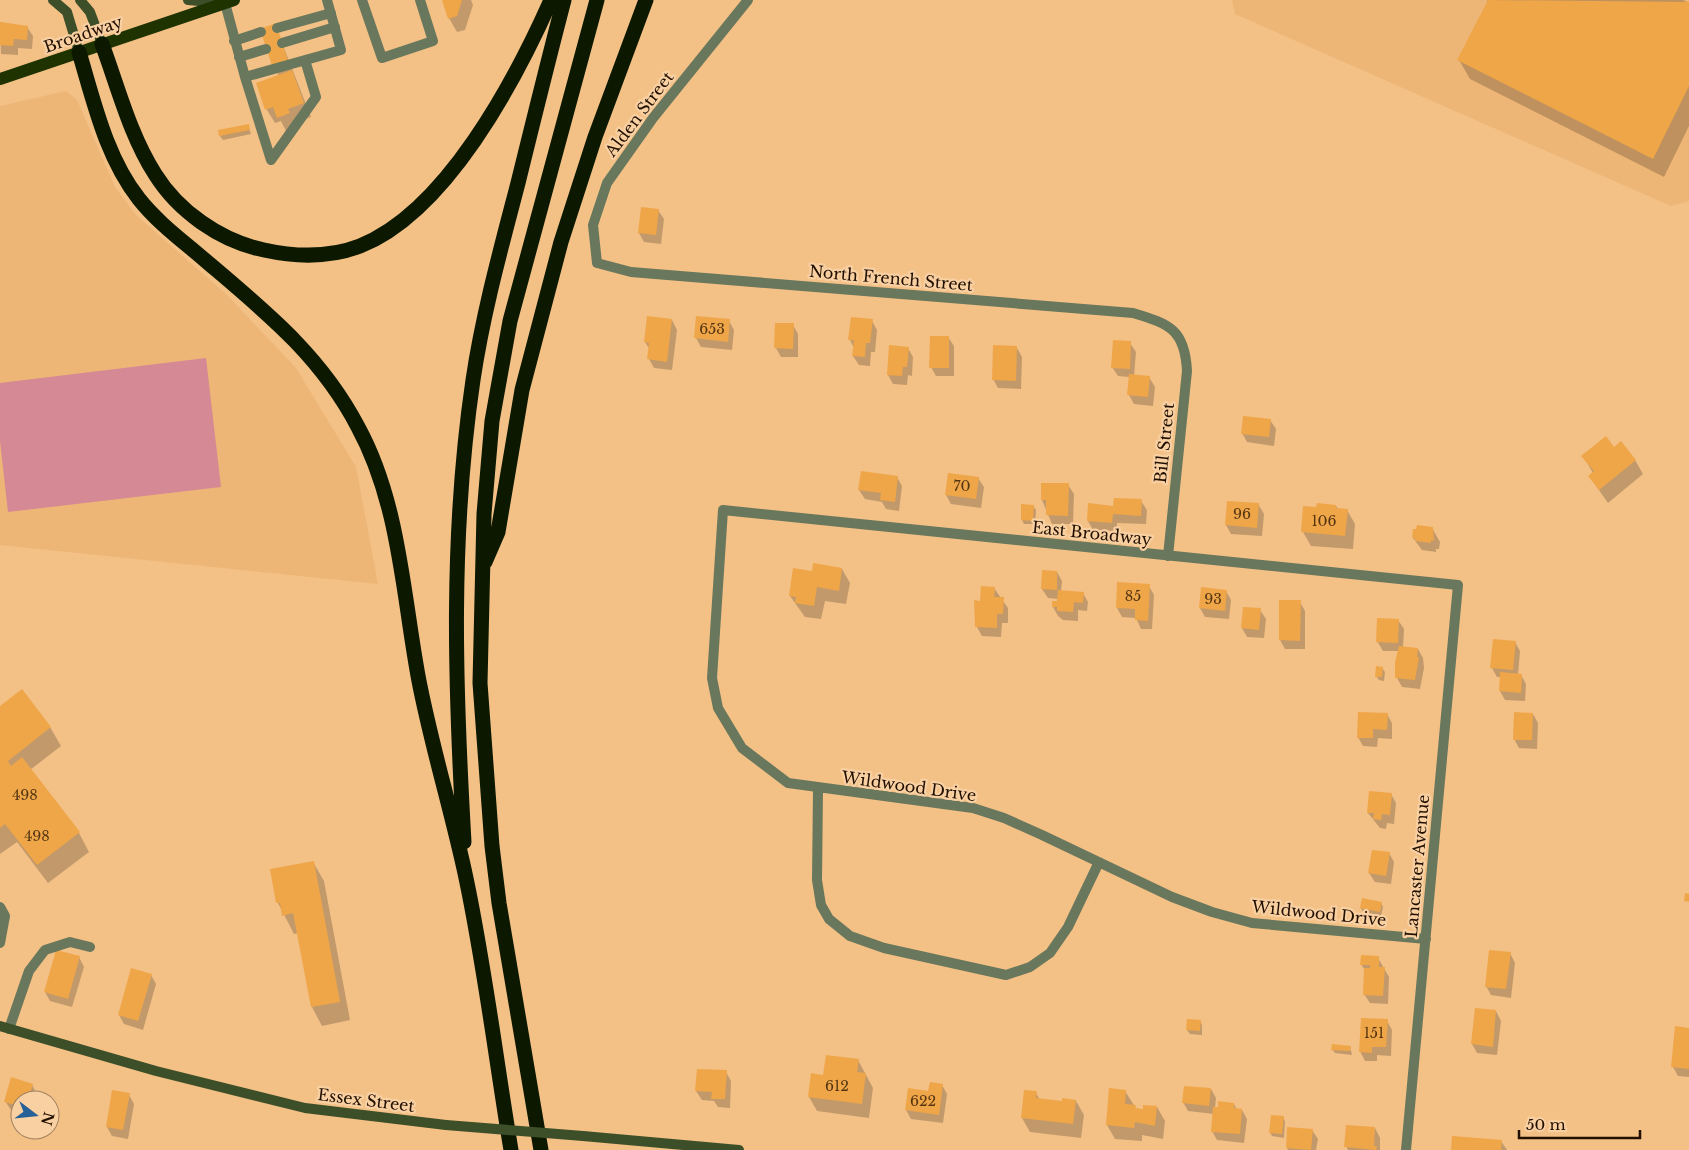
<svg xmlns="http://www.w3.org/2000/svg" width="1689" height="1150" font-family="'Libre Baskerville',serif">
<style>
.built{fill:#eeb676}
.green{fill:#d48994}
.shadow{fill:#0003}
.building{fill:#efa648}
.lines{fill:none;stroke-linecap:round;stroke-linejoin:round}
.lane{stroke:#69775d;stroke-width:10}
.street{stroke:#69775d;stroke-width:10}
.secondary{stroke:#3d4f29;stroke-width:10}
.primary{stroke:#1e3300;stroke-width:12}
.highway{stroke:#0c1900;stroke-width:15}
.secondary-bridge{stroke:#3d4f29;stroke-width:10}
.labels{text-anchor:middle;stroke-width:4.5;stroke-linejoin:round;paint-order:stroke}
.number-label{font-size:14px;fill:#543512}
.street-label{font-size:16px;fill:#210f00;stroke:#f9d0a2}
</style>
<rect width="100%" height="100%" fill="#f3c086"/>
<!-- built -->
<path class="built" d="M1232,0H1689V201L1671,206L1235,14Z
M66,91L77,100L115,187L136,215L227,295L296,368L356,467L378,584L0,545V106Z"/>
<!-- green -->
<path class="green" d="M206,358L221,487L8,512L0,441V383Z"/>
<!-- shadow -->
<path class="shadow" d="M443,0H471L473,5L465,30L457,32L449,18Z
M1487,0H1683L1689,3V126L1664,177L1470,79L1459,60L1488,3Z
M0,22L27,27L33,36L32,49L18,48V55L1,54Z
M275,25L311,117L295,123L286,131L281,121L275,123L267,110L257,84L279,76L273,65Z
M248,125L251,134L223,140L220,136Z
M658,210L664,219L661,244L644,242L639,233Z
M697,318L729,321L734,330L732,350L701,347L696,338Z
M672,320L677,330L672,370L654,368L649,359L650,350L645,342Z
M872,321L877,330L875,352H871L870,366L859,365L853,356L854,348L850,340Z
M793,325L798,334V357H781L776,348Z
M948,337L954,346V376H936L931,367Z
M1130,343L1136,352L1134,376L1149,377L1155,387L1153,406L1134,404L1129,395L1130,377L1118,376L1112,367Z
M908,348L913,357L912,376L908,375L907,385L893,384L888,375Z
M1017,348L1022,357L1021,389L998,388L993,379Z
M1270,420L1276,429L1274,446L1247,442L1242,433Z
M1614,448L1635,460L1643,474L1608,503L1589,476L1593,473L1583,456Z
M862,473L897,477L902,486L899,511L886,509L882,502L865,499L859,490Z
M978,478L984,487L981,508L951,504L946,495Z
M1068,485L1074,494L1073,524H1052L1042,500Z
M1141,501L1147,510L1146,524L1117,523V531L1093,530L1088,521L1089,505L1114,508Z
M1258,504L1264,514L1262,536L1231,534L1226,525Z
M1033,506L1036,510L1035,524H1024L1022,520Z
M1336,506L1338,509L1347,510L1355,524L1353,549L1311,546L1303,532L1318,509Z
M1432,528L1440,542L1439,549H1436V552L1422,550L1413,538Z
M842,569L850,583L846,604L825,601L821,619L805,617L790,596L813,573Z
M1043,571L1057,572L1062,581L1061,591L1083,593L1088,602L1087,611L1078,610V621L1063,620L1058,616L1053,607L1058,602L1059,599L1048,598L1042,589Z
M1149,586L1154,595L1152,629H1141L1136,618L1122,617L1117,608Z
M994,588L1008,608V623H1002L1001,637L982,636L977,627L981,602Z
M1226,591L1231,600L1229,619L1205,617L1200,608Z
M1300,602L1305,611V649H1285L1280,640Z
M1260,610L1266,619L1264,638L1247,637L1242,628Z
M1398,620L1404,629L1403,648L1418,649L1423,658L1424,668L1420,689L1402,687L1397,678L1399,651H1383L1377,641Z
M1515,642L1520,651L1518,675H1521L1526,684L1525,701L1505,700L1500,691L1501,677H1497L1492,668Z
M1382,668L1385,672L1384,681L1379,680L1376,676Z
M0,708L50,727L61,746L30,770L79,833L89,852L48,883L17,842L0,854Z
M1387,714L1392,723V739L1378,738L1377,747L1363,746L1358,737Z
M1533,714L1538,723L1537,749L1519,748L1514,739Z
M1391,794L1396,803L1394,824L1387,823L1386,829L1380,828L1368,813Z
M1389,853L1394,862L1391,884L1375,882L1369,873Z
M313,862L324,881L350,1020L322,1026L312,1007L298,933L294,934L278,903Z
M1381,903L1383,907L1381,916L1363,912L1361,908Z
M1510,953L1515,963L1511,998L1491,995L1486,986Z
M79,957L84,967L72,1007L50,1001L45,992Z
M1378,958L1389,977L1388,1004L1370,1003L1364,994L1366,972L1361,964Z
M151,975L156,984L143,1030L124,1024L119,1015Z
M1496,1011L1501,1021L1497,1055L1477,1053L1472,1044Z
M1200,1021L1202,1025V1035L1190,1034L1187,1030Z
M1387,1021L1392,1030L1391,1056L1377,1055V1061H1365L1360,1051Z
M1689,1029V1077L1678,1076L1673,1067Z
M1350,1047L1352,1055L1335,1053L1332,1049Z
M858,1060L873,1088L869,1118L817,1111L809,1097L824,1076Z
M726,1072L731,1081L730,1108L718,1107L714,1101L702,1100L696,1091Z
M32,1085L37,1094L35,1100H20V1113L11,1110L5,1101Z
M942,1085L947,1094L943,1123L911,1119L906,1110Z
M1211,1089L1216,1098L1215,1108L1234,1104L1237,1110H1242L1247,1119L1244,1143L1217,1140L1212,1131L1214,1114L1188,1111L1183,1102Z
M1125,1091L1137,1110L1157,1107L1165,1121L1163,1139L1142,1135V1141L1115,1139L1107,1125Z
M1036,1093L1040,1100L1063,1102L1076,1101L1084,1115L1081,1138L1030,1132L1022,1118Z
M129,1095L134,1104L128,1139L112,1136L107,1127Z
M1283,1117L1285,1121L1284,1138L1272,1136L1270,1132Z
M1375,1128L1380,1138V1150H1348L1346,1146Z
M1312,1130L1318,1139L1316,1150H1288L1287,1148Z
M1501,1141L1507,1150H1452Z"/>
<!-- building -->
<path class="building" d="M442,0H462L457,16L448,19Z
M1488,0L1689,2V86L1653,159L1457,60Z
M0,22L28,26L27,40L14,39L13,46L0,45Z
M276,23L288,61L272,66L260,29Z
M292,70L304,103L288,109L290,113L277,118L273,107L265,110L256,83Z
M249,124L250,130L219,136L218,130Z
M641,207L659,209L656,235L638,233Z
M647,316L672,319L667,362L647,359L649,343L644,342Z
M696,316L730,319L728,342L694,338Z
M851,317L873,319L870,343H866L865,357L852,356L854,340H848Z
M775,323H794L793,349L774,348Z
M930,336H949V368H929Z
M1113,340L1131,341L1130,369L1111,368Z
M889,345L909,347L907,367H903L902,376L887,375Z
M993,345L1017,346L1016,381L992,380Z
M1129,374L1150,376L1148,397L1127,395Z
M1243,416L1271,419L1269,437L1241,434Z
M1606,436L1614,447L1621,441L1636,460L1599,490L1588,476L1594,471L1581,456Z
M861,471L898,476L895,502L880,500L881,493L858,490Z
M948,473L979,477L976,499L945,495Z
M1041,483H1069L1068,516L1046,515V500H1041Z
M1114,498L1142,499L1141,516L1113,514L1112,523L1087,521L1088,503L1113,506Z
M1227,501L1259,503L1257,528L1225,525Z
M1317,503L1336,505V508L1348,509L1345,536L1301,532L1303,506L1316,507Z
M1021,504L1034,505L1033,521L1021,520Z
M1417,525L1433,527L1434,541L1431,540V543L1415,541V538H1412L1413,529H1416Z
M813,563L842,568L839,591L817,587L814,606L795,603L796,597L789,596L793,568L812,571Z
M1042,570L1057,571V590L1041,589Z
M1117,582L1150,584L1148,621L1135,620V609L1116,608Z
M981,586L995,587L994,597H1004L1003,614H997V628L975,627L974,600L980,601Z
M1201,587L1227,590L1225,611L1199,608Z
M1058,590L1084,592L1083,603L1074,602L1073,612L1057,611V607H1052V601H1057Z
M1279,600H1301L1300,641L1279,640Z
M1243,607L1261,608L1259,630L1241,628Z
M1377,618L1399,619L1398,643L1376,642Z
M1493,639L1516,641L1513,670L1490,668Z
M1399,646L1418,648L1417,657H1419L1415,680L1395,678V662Z
M1376,666L1383,667L1382,677H1375Z
M1500,672L1522,674L1521,693L1499,691Z
M22,689L51,727L8,761L11,766L22,757L80,832L37,865L5,824L0,828V706Z
M1358,712L1388,713L1387,730L1373,729V738H1357Z
M1514,712L1533,713L1532,740H1513Z
M1369,791L1392,793L1390,815L1382,814L1381,820L1373,819L1374,813H1367Z
M1372,850L1390,852L1386,876L1368,873Z
M314,861L340,1002L311,1007L293,913L282,916L280,903H276L270,869Z
M1685,893L1689,894V902L1684,901Z
M1362,898L1382,902L1380,912L1360,908Z
M56,950L80,956L68,999L44,992Z
M1489,950L1511,952L1506,989L1485,987Z
M1361,955L1379,956V967H1385L1383,996L1363,995L1364,968H1370V965H1360Z
M131,968L152,974L138,1021L118,1015Z
M1475,1008L1496,1010L1493,1047L1471,1044Z
M1361,1018L1388,1019L1386,1047H1372V1053L1359,1052Z
M1187,1019L1201,1020L1200,1031L1186,1030Z
M1675,1026L1689,1028V1069L1671,1067Z
M1332,1044L1351,1046L1350,1051L1331,1050Z
M826,1055L859,1059L857,1072L866,1073L862,1104L808,1097L811,1073L823,1075Z
M697,1069L727,1070L725,1099H711L712,1092L695,1091Z
M11,1077L33,1084L28,1100H20V1106L4,1102Z
M930,1082L943,1084L939,1115L905,1110L908,1088L928,1091Z
M1184,1086L1211,1088L1209,1106L1182,1103Z
M1109,1088L1126,1090L1125,1104L1136,1105L1135,1108L1143,1109V1105L1157,1106L1155,1126L1135,1122L1134,1128L1106,1125Z
M112,1090L130,1093L123,1130L106,1127Z
M1024,1090L1037,1091L1036,1098L1062,1101V1098L1076,1100L1073,1124L1021,1118Z
M1218,1101L1234,1103V1108L1242,1109L1240,1134L1211,1132L1213,1107H1218Z
M1271,1115L1284,1116L1282,1134L1269,1133Z
M1346,1125L1375,1127L1374,1146H1377L1376,1150L1344,1147Z
M1287,1127L1313,1129L1311,1150L1286,1148Z
M1452,1136L1502,1140L1501,1150H1451Z"/>
<g class="lines">
<!-- lane -->
<path class="lane" d="M362,0L382,58L433,41L420,0
M225,3L245,77L341,50L327,0
M277,28L331,13
M234,41L261,32
M282,43L335,27
M239,57L266,49
M245,77L271,160L316,97L305,60
M0,907L5,916L0,943
M9,1029L29,971L45,950L70,942L90,947"/>
<!-- street -->
<path class="street" d="M748,0L653,118L607,183L593,225L597,263L631,272L1133,313C1170,324 1185,330 1187,371L1168,556
M818,789L817,880L821,905L829,919L850,936L884,948L1006,975L1030,967L1050,953L1068,927L1099,862
M1406,1150L1458,585L723,510L712,678L718,708L742,748L788,783L973,808L1004,818L1042,835L1172,897L1212,912L1252,923L1426,939"/>
<!-- secondary -->
<path class="secondary" d="M53,0L67,12L79,52
M80,0L90,12L102,44
M188,0L221,3
M0,1026L156,1071L305,1108L446,1125
M583,1136L739,1150"/>
<!-- primary -->
<path class="primary" d="M0,79L234,0"/>
<!-- highway -->
<path class="highway" d="M102,44C118,87 130,135 155,174C178,211 220,241 264,250C296,257 329,258 360,246C446,212 515,81 551,0
M79,52C94,102 106,157 139,199C158,223 183,241 206,261C266,312 321,356 358,427C400,504 403,597 419,681C432,748 452,812 466,878C485,968 496,1060 511,1150
M485,562L498,532L522,390L561,242L595,137L646,0
M464,842C455,685 450,536 473,380C483,313 501,248 518,183C533,122 548,61 564,0
M541,1150L499,903L492,846L480,683L484,514L492,421L510,321L597,0"/>
<!-- secondary-bridge -->
<path class="secondary-bridge" d="M446,1125L583,1136"/>
</g>
<g class="labels">
<!-- number labels -->
<g class="number-label">
<text x="712" y="334">653</text>
<text x="962" y="491">70</text>
<text x="1242" y="519">96</text>
<text x="1324" y="526">106</text>
<text x="1133" y="601">85</text>
<text x="1213" y="604">93</text>
<text x="25" y="800">498</text>
<text x="37" y="841">498</text>
<text x="1374" y="1038">151</text>
<text x="837" y="1091">612</text>
<text x="923" y="1106">622</text>
</g>
<!-- street labels -->
<g class="street-label">
<text transform="translate(83 34) rotate(-19)" y="6">Broadway</text>
<text transform="translate(639 114) rotate(-53)" y="6">Alden Street</text>
<text transform="translate(891 278) rotate(5)" y="6">North French Street</text>
<text transform="translate(1164 443) rotate(-84)" y="6">Bill Street</text>
<text transform="translate(1092 533) rotate(6)" y="6">East Broadway</text>
<text transform="translate(909 786) rotate(8)" y="6">Wildwood Drive</text>
<text transform="translate(1417 866) rotate(-85)" y="6">Lancaster Avenue</text>
<text transform="translate(1319 913) rotate(6)" y="6">Wildwood Drive</text>
<text transform="translate(366 1100) rotate(7)" y="6">Essex Street</text>
</g>
</g>
<!-- north arrow -->
<g transform="translate(35 1115) rotate(106)"><circle r="24" fill="#f9d0a2" stroke="#a38361"/>
<path d="M0-4L9 19L0 12L-9 19Z" fill="#256097"/>
<text y="-8" font-size="14" font-weight="bold" text-anchor="middle" fill="#210f00">N</text>
</g>
<!-- scale -->
<path d="M1519 1130v8h121v-8" fill="none" stroke="#210f00" stroke-width="2.5"/>
<text x="1526" y="1130" font-size="15" fill="#210f00" stroke="#f9d0a2" stroke-width="4" paint-order="stroke">50 m</text>
</svg>
